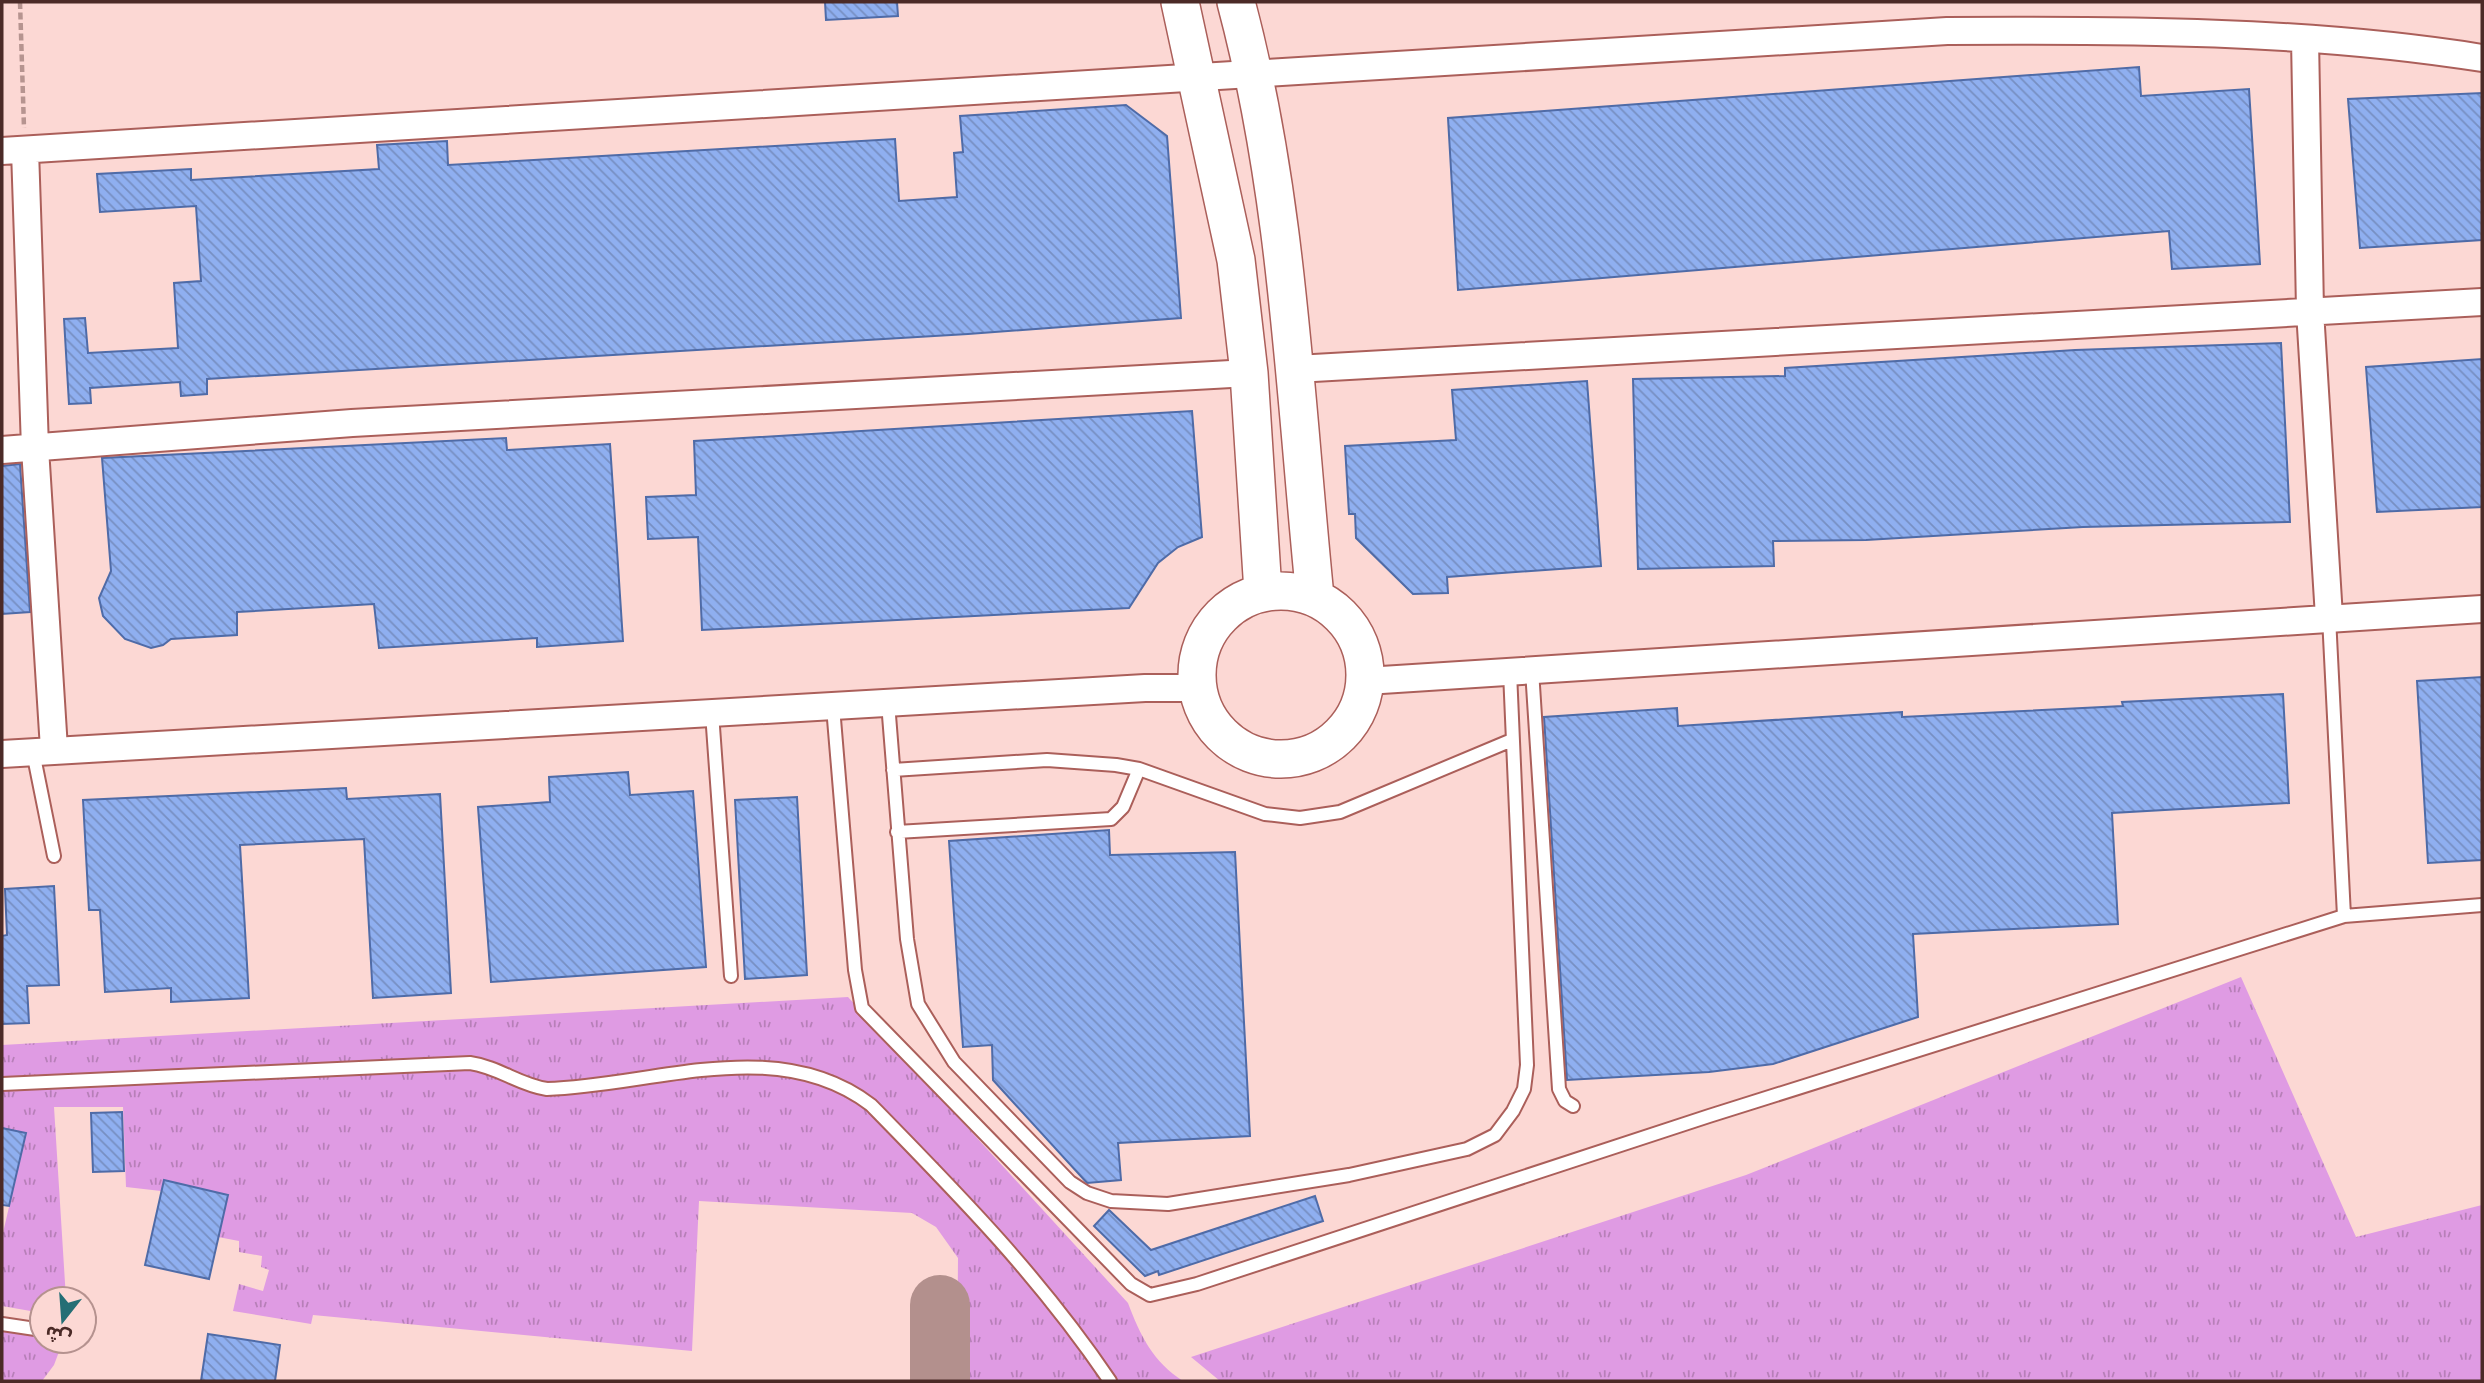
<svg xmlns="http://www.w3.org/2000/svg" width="2484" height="1383" font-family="Lora,'Noto Sans Arabic',serif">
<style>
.grass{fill:url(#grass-tufts)}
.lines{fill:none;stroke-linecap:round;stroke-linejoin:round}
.taxiway{stroke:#b3908d;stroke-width:60}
.building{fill:url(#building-back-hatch);stroke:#4f6ba7;stroke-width:2}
.lane-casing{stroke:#ab5f5a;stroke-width:16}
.street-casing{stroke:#ab5f5a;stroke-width:30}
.secondary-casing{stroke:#ab5f5a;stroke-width:40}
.path{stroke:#b69490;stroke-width:4.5;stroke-dasharray:7 3.5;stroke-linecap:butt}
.lane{stroke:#fff;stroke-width:12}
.street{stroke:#fff;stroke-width:26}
.secondary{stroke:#fff;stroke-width:37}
</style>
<defs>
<pattern id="grass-tufts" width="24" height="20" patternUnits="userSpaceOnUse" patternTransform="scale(1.75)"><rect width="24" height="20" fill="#df9be3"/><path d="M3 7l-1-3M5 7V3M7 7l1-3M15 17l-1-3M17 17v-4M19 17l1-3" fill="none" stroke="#b77fb8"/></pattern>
<pattern id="building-back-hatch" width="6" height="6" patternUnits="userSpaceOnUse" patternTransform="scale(1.75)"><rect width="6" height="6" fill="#8faff0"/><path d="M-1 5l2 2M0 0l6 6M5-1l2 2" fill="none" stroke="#778fc2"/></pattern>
</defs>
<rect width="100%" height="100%" fill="#fcd8d4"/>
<!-- grass -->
<path class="grass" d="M2241,977L2356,1237L2482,1205V1381H1220L1191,1357L1746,1175Z
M848,997L1128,1303C1140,1335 1153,1362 1183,1381H957L958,1258L936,1227L912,1213L699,1201L692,1351L313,1315L311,1324L233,1311L239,1284L263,1291L269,1270L261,1267L262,1256L239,1252V1241L218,1237L227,1195L164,1181L161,1191L126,1187L123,1107H54L66,1299H42V1313L2,1306V1237L26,1134L2,1128V1045Z
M2,1328L42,1337V1341H63L54,1365L42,1381H2Z"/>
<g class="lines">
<!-- taxiway -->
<path class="taxiway" d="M940,1305V1381"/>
</g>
<!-- building -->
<path class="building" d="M825,2H897L898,16L826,20Z
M2139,67L2141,96L2249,89L2260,264L2172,269L2169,231L1458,290L1448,118Z
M2482,93V240L2360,248L2348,99Z
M1126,105L1167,136L1181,318L968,334L207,379V394L181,396L180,382L90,388L91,403L69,404L64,319L85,318L88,353L178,348L174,283L201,281L196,206L100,212L97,174L191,169V180L379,169L377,145L447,141L448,165L895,139L899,201L957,197L954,153L963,152L960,116Z
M2281,343L2290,522L2083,527L1866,540L1773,541L1774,566L1638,569L1633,379L1785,376V368L2075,350Z
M2482,359V507L2377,512L2366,367Z
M1587,381L1601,566L1447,577L1448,593L1413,594L1356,538L1355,514H1349L1345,446L1456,440L1452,390Z
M1192,411L1202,537L1178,547L1158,563L1129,608L702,630L698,537L648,539L646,497L696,495L694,441Z
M506,438L507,450L610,444L623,641L537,647V638L379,648L374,604L237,612V635L171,639L163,645L151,648L125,639L103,616L99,598L111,571L102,458Z
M20,464L30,612L2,614V466Z
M2482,677V860L2428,863L2417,681Z
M2283,694L2289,803L2112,813L2118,924L1913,934L1918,1017L1773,1064L1709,1072L1567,1080L1544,717L1677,708L1678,726L1902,712V717L2123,706L2122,702Z
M628,772L630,795L693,791L706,967L491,982L478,807L550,802L549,777Z
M346,788L347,799L440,794L451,993L373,998L364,839L240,845L249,998L171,1002V988L105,992L100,910H89L83,800Z
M797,797L807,975L745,979L735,800Z
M1109,830L1110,855L1235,852L1250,1136L1118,1143L1121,1180L1087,1183L993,1080L992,1045L963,1047L949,841Z
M54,886L59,985L27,986L29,1023L2,1024V936L7,935L5,889Z
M122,1112L124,1171L93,1172L91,1113Z
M2,1128L26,1133L9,1206L2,1205Z
M164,1180L228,1195L209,1279L145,1265Z
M1315,1196L1323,1221L1159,1275L1158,1271L1145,1276L1094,1226L1109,1210L1151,1250Z
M208,1334L280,1345L275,1381H201Z"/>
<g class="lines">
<!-- lane casing -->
<g class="lane-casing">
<path id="lane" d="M2329,617L2344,916L2482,905
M1532,670L1559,1089L1565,1101L1573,1106
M888,703L907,939L918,1004L954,1062L1070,1182L1087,1193L1111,1201L1168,1204L1349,1175L1467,1149L1495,1135L1513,1111L1524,1089L1527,1065L1510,672
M833,707L855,970L862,1008L1131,1284L1150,1295L1197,1284L1709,1116L2344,916
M712,713L731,976
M33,752L54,856
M893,770L1047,760L1116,765L1139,769L1265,814L1300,818L1340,812L1512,740
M897,832L1111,819L1123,807L1139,769
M2,1084L470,1063C499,1067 519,1085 547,1089C654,1086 777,1033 871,1105C960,1196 1038,1275 1110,1381
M2,1324L42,1330"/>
</g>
<!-- street casing -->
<g class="street-casing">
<path id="street" d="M2305,39L2310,311L2329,617
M25,150L35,448L54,749
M2,151L1947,31C2125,30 2306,30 2482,58
M1296,369L2482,302
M2,450L352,423L1249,373
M1366,681L2482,609
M2,754L1145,688H1198"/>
</g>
<!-- secondary casing -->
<g class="secondary-casing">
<path id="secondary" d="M1180,2L1236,260L1249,373L1263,592
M1236,2C1288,196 1295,398 1315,597
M1197 675a84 84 0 1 1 168 0a84 84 0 1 1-168 0Z"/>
</g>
<!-- path -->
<path class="path" d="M20,2L24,128"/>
<!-- lane -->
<use href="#lane" class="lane"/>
<!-- street -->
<use href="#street" class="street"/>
<!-- secondary -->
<use href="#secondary" class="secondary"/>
</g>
<!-- border -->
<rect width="2484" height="1383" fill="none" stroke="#4b2a27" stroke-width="7"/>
<!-- north arrow -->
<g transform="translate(63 1320) rotate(197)"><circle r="33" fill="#fcd8d4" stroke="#b5928f" stroke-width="2"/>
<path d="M0-5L12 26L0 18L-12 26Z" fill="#246e75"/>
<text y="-10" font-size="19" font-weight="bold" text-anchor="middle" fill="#4b2a27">ش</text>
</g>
</svg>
